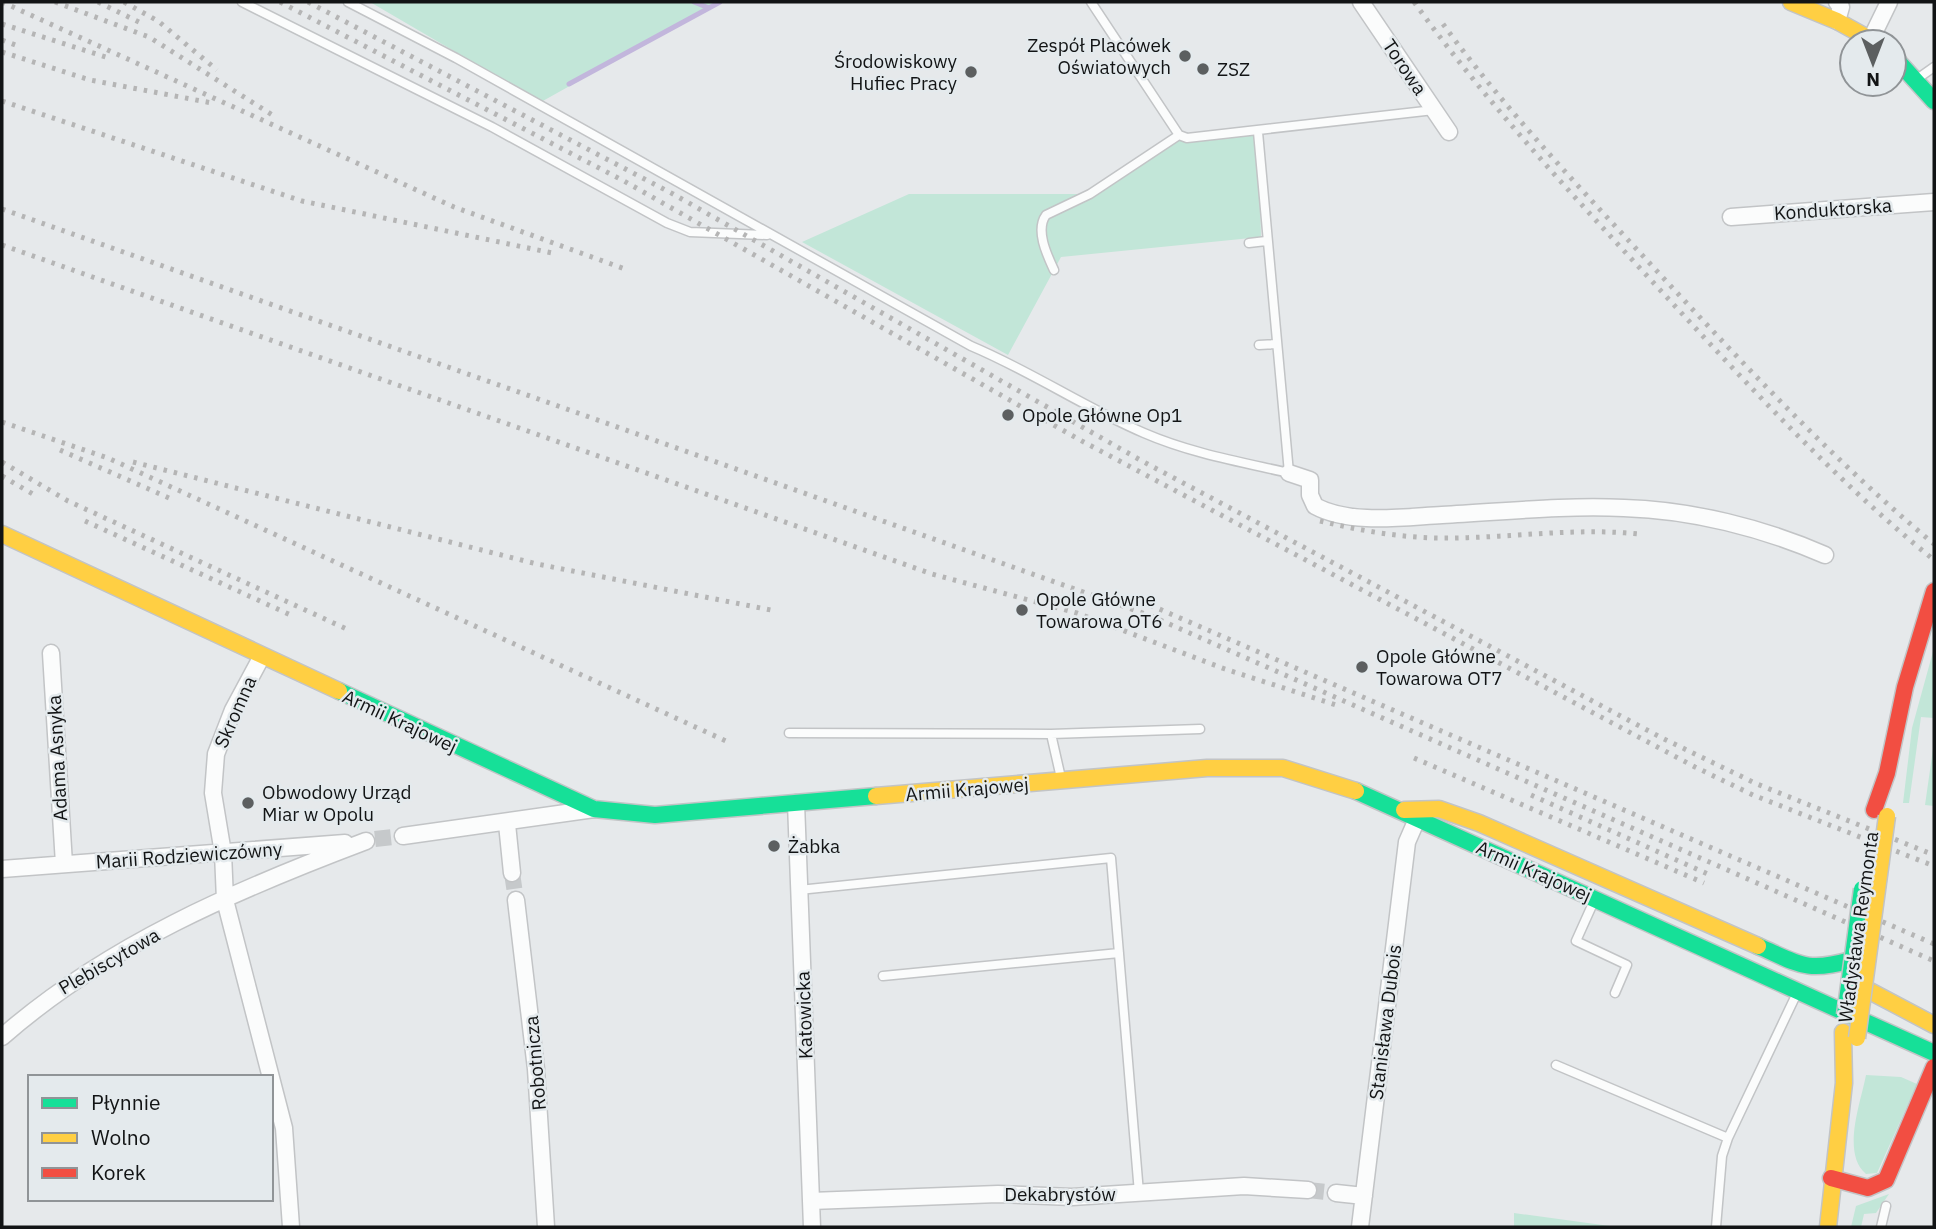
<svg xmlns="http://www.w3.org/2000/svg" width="1936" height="1229" font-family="'IBM Plex Sans',sans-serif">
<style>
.green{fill:#c2e6d8}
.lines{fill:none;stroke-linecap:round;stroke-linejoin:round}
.stream{stroke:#c2b6dc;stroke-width:5}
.street-tunnel{stroke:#c6c9cb;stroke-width:16;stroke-dasharray:16 8;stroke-linecap:butt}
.lane-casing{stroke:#c2c4c6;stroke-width:11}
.street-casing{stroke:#c2c4c6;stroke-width:19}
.fast-casing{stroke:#c2c4c6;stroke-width:19}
.slow-casing{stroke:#c2c4c6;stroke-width:19}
.jam-casing{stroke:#c2c4c6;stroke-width:19}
.lane{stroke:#fbfcfc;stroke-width:8}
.street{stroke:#fbfcfc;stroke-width:16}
.fast{stroke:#16e098;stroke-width:16}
.slow{stroke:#ffcf43;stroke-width:16}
.jam{stroke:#f24e42;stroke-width:16}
.rail{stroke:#b5b5b5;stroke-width:5;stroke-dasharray:3.5 7;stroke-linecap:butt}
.fast-bridge-casing{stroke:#c2c4c6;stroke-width:19;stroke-linecap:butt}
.slow-bridge-casing{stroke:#c2c4c6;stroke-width:19;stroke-linecap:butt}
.fast-bridge{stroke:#16e098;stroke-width:16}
.slow-bridge{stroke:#ffcf43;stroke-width:16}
.poi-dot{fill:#5c5f60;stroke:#e4eaed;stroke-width:2.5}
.labels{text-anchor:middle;stroke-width:5;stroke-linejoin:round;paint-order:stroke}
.poi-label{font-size:19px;fill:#121415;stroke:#e4eaed;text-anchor:start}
.street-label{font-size:19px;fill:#121415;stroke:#e4eaed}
</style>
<rect width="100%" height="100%" fill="#e6e9eb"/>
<!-- green -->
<path class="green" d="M370,2H720L541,102Z
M1258,132L1261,237L1061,257L1008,355L802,242L909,194H1090L1179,135Z
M1934,648V718L1921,717L1909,803H1903L1912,728Z
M1934,742V806L1925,805Z
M1866,1075L1901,1077L1917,1084L1877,1173L1866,1174C1841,1153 1861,1102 1866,1075Z
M1889,1194L1876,1213L1864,1214L1861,1227H1851L1856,1206Z
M1514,1213L1617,1227H1514Z"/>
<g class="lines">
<!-- stream -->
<path class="stream" d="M694,2L709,8
M569,84L720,2"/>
<!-- street-tunnel -->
<path class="street-tunnel" d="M375,839L403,836
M512,873L516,900
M1308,1190L1336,1193"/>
<!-- lane casing -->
<g class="lane-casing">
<path id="lane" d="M242,2L492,127L667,223L690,232L767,235
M348,2L456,58L971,346C1031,371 1085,408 1144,433C1190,453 1241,462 1289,473L1258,132
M1091,2L1179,135L1187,138L1434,110
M1917,79L1934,67
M1249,243L1266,241
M1054,270C1047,255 1035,230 1046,215L1090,194L1179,135
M1259,345L1276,344
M789,733L1051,734
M1061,778L1051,734L1200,729
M799,890L1111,858L1139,1193
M1594,901L1576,941L1627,965L1615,993
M883,976L1119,953
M1556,1065L1728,1138L1797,993
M1716,1227L1722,1156L1728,1138
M1881,1227L1886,1206"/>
</g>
<!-- street casing -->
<g class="street-casing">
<path id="street" d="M1361,2L1449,132
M1837,2L1841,7L1837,21
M1871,39L1889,2
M1731,217L1934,202
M1289,473L1310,480V495L1315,506C1350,525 1404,517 1442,515C1502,512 1564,505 1624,508C1692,510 1763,528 1825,555
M51,653L64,864
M262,656L233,710L216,754L213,793L223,853L225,900L284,1128L291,1227
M796,803L812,1227
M507,824L512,873
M403,836L594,809
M2,869L345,843
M516,900L536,1069L546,1227
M2,1037C107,945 236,890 366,841
M1336,1193L1364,1196
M811,1201L998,1194L1072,1197L1244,1186L1308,1190
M1360,1227L1407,842L1417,819"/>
</g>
<!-- fast casing -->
<g class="fast-casing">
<path id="fast" d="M1894,57L1934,101
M339,691L594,809L655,815L876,796
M1356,791L1934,1053
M1758,946C1799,964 1806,973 1851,960"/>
</g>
<!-- slow casing -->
<g class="slow-casing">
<path id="slow" d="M1791,2L1837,21L1875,42
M2,534L339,691
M876,796L1207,768H1283L1356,791
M1404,810L1439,809L1479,823L1758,946
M1864,988L1934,1025
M1828,1227L1844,1083L1843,1032"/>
</g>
<!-- jam casing -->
<g class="jam-casing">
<path id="jam" d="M1874,810L1887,773L1905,687L1934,591
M1831,1178L1868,1188L1886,1180L1934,1067"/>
</g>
<!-- lane -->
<use href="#lane" class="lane"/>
<!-- street -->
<use href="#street" class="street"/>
<!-- fast -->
<use href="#fast" class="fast"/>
<!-- slow -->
<use href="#slow" class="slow"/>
<!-- jam -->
<use href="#jam" class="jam"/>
<!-- rail -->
<path class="rail" d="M2,2L454,207L625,269
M55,2L149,37L274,116
M98,2L145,25
M124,2L158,21L217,70
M280,2L624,181L1080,440L1695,767L1753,795L1934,866
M308,2L673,194L1142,461L1662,738L1757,784L1934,855
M1414,2C1489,106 1575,198 1662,292C1749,386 1835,480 1934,560
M2,24L112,59
M1443,24C1507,112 1582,190 1655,269C1744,365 1833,460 1934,544
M2,40L18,46
M2,52L90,80L212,103
M2,101L302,201L557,254
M2,209L1151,616L1934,961
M2,245L932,574L1077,613L1225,669L1339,706
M2,422L108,458L726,741
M60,450L169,498
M2,462L68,501L351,631
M133,462L537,564L771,610
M2,476L38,497
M85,521L295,617
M1320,521C1357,530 1397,537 1436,538C1504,539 1572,527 1639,534
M1150,605L1934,944
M1414,758L1704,883
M1531,795L1710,875"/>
<!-- fast-bridge casing -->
<g class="fast-bridge-casing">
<path id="fast-bridge" d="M1845,1015L1862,889"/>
</g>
<!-- slow-bridge casing -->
<g class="slow-bridge-casing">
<path id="slow-bridge" d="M1857,1038L1887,816"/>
</g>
<!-- fast-bridge -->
<use href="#fast-bridge" class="fast-bridge"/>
<!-- slow-bridge -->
<use href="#slow-bridge" class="slow-bridge"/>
</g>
<!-- markers -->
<g class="poi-dot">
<circle cx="1185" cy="56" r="7"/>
<circle cx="1203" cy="69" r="7"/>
<circle cx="971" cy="72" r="7"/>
<circle cx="1008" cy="415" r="7"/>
<circle cx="1022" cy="610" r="7"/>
<circle cx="1362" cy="667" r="7"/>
<circle cx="248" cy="803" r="7"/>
<circle cx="774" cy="846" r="7"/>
</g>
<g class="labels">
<!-- poi labels -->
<g class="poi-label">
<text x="1171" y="52" text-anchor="end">Zespół Placówek<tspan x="1171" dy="22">Oświatowych</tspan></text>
<text x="957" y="68" text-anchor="end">Środowiskowy<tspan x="957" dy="22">Hufiec Pracy</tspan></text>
<text x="1217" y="76">ZSZ</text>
<text x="1022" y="422">Opole Główne Op1</text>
<text x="1036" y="606">Opole Główne<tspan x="1036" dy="22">Towarowa OT6</tspan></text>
<text x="1376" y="663">Opole Główne<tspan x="1376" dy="22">Towarowa OT7</tspan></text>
<text x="262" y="799">Obwodowy Urząd<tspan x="262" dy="22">Miar w Opolu</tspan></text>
<text x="788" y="853">Żabka</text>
</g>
<!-- street labels -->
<g class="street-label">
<text transform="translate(1405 67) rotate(56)" y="7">Torowa</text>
<text transform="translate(1833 209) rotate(-4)" y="7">Konduktorska</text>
<text transform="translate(235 712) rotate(-66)" y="7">Skromna</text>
<text transform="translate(400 721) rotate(25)" y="7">Armii Krajowej</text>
<text transform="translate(57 758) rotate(-93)" y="7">Adama Asnyka</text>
<text transform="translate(967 789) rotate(-5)" y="7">Armii Krajowej</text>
<text transform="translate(189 855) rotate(-4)" y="7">Marii Rodziewiczówny</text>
<text transform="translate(1534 871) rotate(24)" y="7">Armii Krajowej</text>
<text transform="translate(1858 927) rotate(-82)" y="7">Władysława Reymonta</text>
<text transform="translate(109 961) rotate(-30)" y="7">Plebiscytowa</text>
<text transform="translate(804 1015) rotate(-92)" y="7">Katowicka</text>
<text transform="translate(1385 1022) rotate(-83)" y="7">Stanisława Dubois</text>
<text transform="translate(535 1063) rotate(-95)" y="7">Robotnicza</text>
<text x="1060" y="1201">Dekabrystów</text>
</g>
</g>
<!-- border -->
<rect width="1936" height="1229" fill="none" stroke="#121415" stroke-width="7"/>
<!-- legend -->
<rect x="28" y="1075" width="245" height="126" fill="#e4eaed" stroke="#909497" stroke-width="2"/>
<rect x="42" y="1098" width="35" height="10" fill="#16e098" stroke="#909497" stroke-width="2"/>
<text x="91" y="1110" font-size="21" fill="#121415">Płynnie</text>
<rect x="42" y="1133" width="35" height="10" fill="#ffcf43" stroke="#909497" stroke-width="2"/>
<text x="91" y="1145" font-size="21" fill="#121415">Wolno</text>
<rect x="42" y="1168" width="35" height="10" fill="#f24e42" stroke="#909497" stroke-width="2"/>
<text x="91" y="1180" font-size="21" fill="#121415">Korek</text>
<!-- north arrow -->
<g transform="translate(1873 63) rotate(180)"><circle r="33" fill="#e4eaed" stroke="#909497" stroke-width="2"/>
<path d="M0-5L12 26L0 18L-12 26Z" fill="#5c5f60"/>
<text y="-10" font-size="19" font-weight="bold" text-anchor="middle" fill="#121415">N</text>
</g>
</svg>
